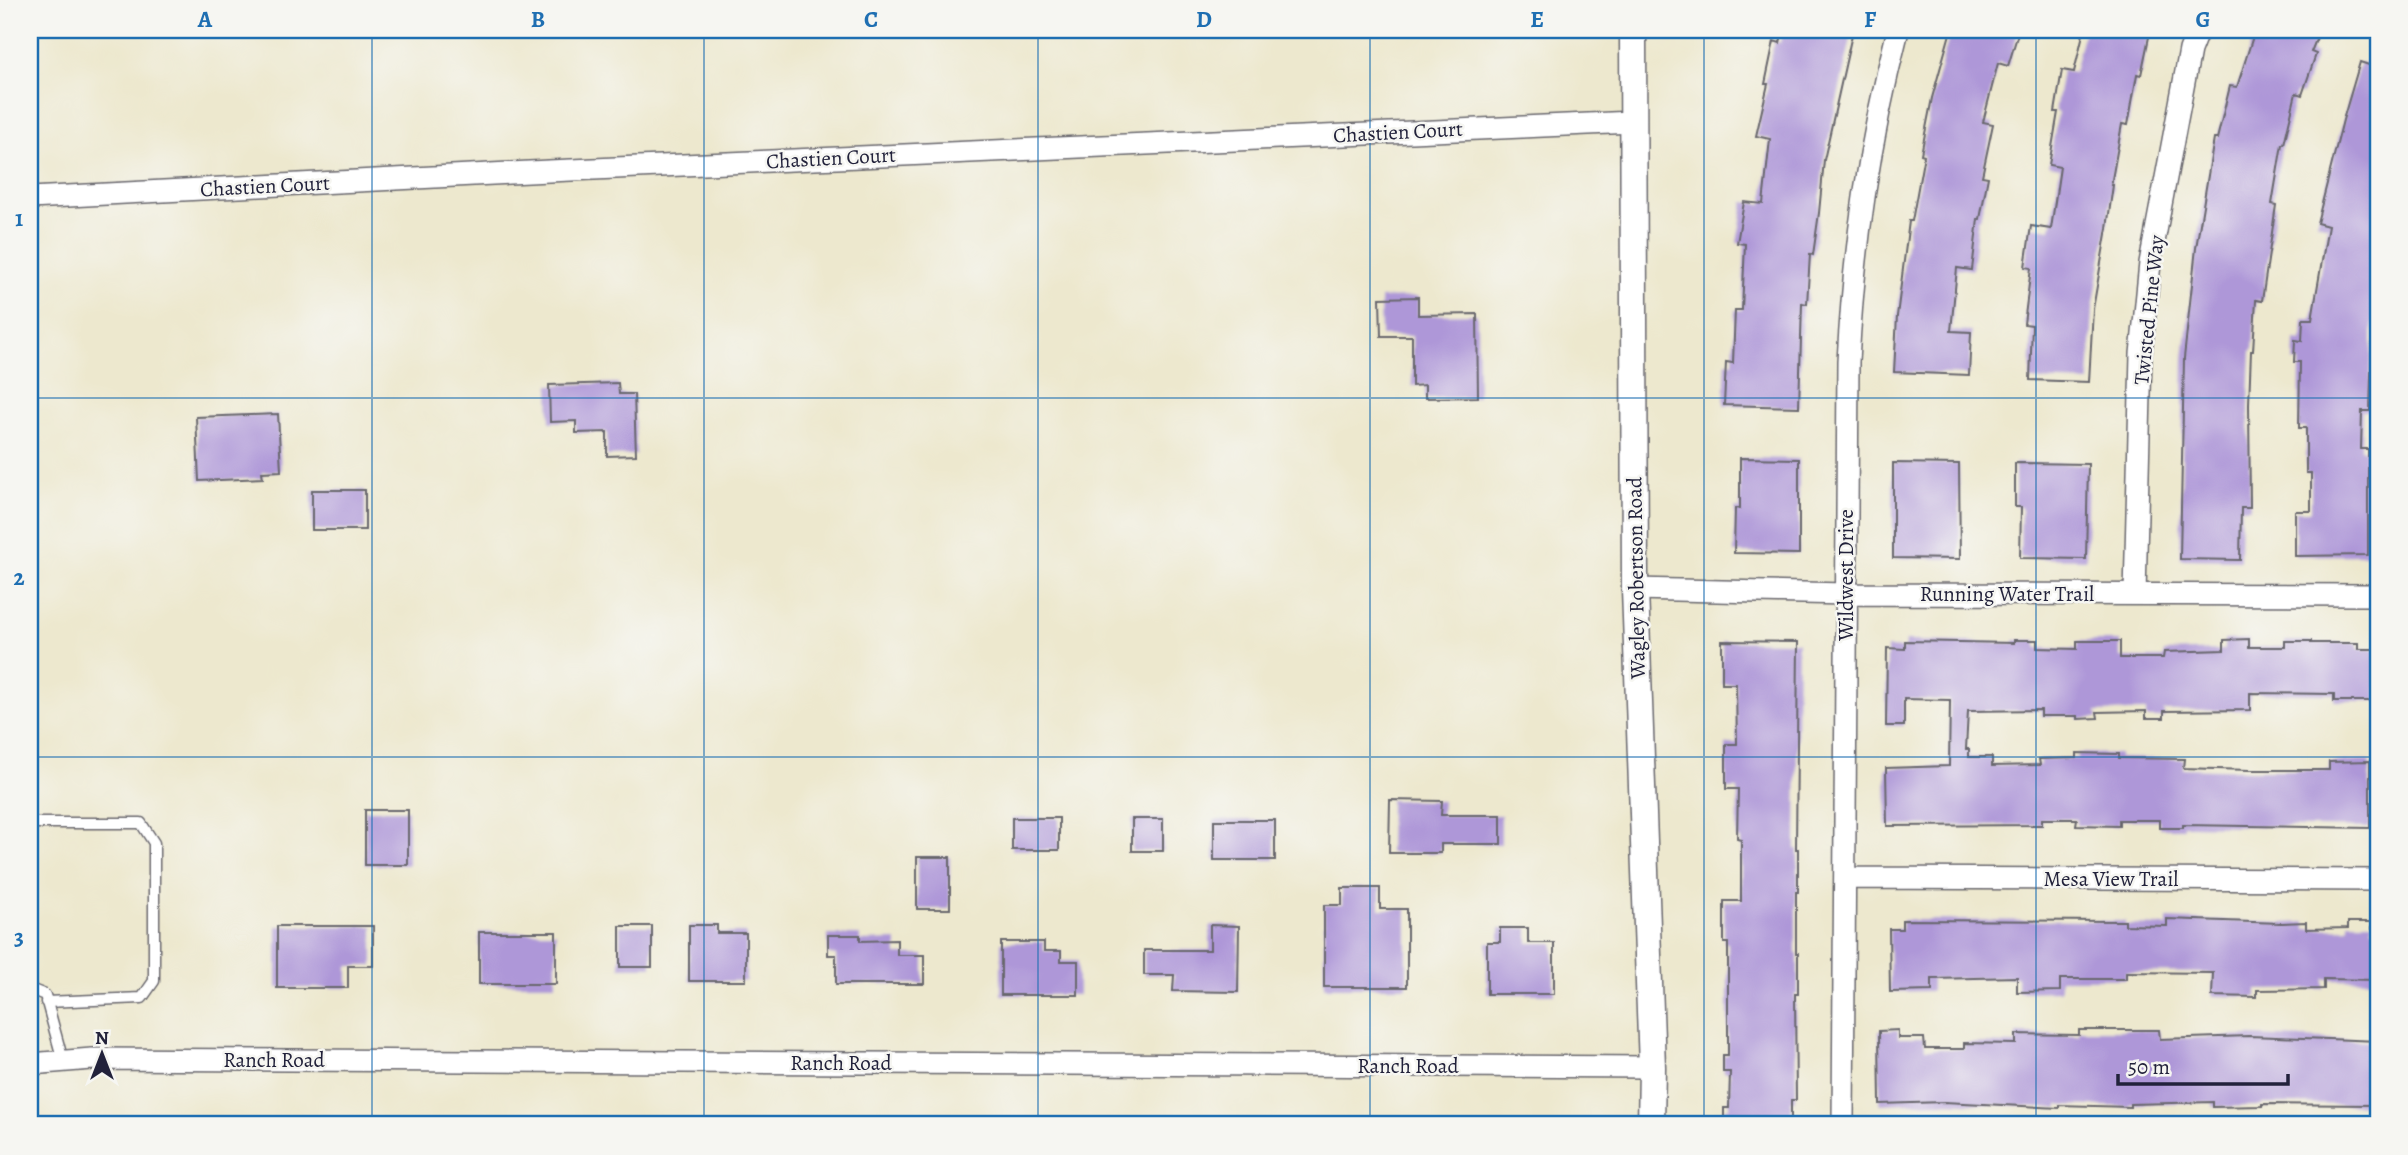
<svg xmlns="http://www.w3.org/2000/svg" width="2408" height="1155" font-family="Alegreya,serif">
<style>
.building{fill:#ae97d8}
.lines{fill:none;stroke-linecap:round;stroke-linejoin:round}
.service-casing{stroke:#69676e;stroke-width:13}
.minor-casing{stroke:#69676e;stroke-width:24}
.tertiary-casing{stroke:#69676e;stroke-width:29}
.service{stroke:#fff;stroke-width:10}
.minor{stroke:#fff;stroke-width:21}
.tertiary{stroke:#fff;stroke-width:26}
.grid{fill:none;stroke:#1f6fb2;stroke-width:2;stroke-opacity:0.55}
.labels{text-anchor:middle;stroke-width:5;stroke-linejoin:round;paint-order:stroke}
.street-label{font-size:21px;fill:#22223b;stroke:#f6f6f2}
.neatline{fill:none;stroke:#1f6fb2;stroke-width:2.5}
.grid-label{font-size:23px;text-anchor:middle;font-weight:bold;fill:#1f6fb2}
</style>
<rect width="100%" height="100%" fill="#f6f6f2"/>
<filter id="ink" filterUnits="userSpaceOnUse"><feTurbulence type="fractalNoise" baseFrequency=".0143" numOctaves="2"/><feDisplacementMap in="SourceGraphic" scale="14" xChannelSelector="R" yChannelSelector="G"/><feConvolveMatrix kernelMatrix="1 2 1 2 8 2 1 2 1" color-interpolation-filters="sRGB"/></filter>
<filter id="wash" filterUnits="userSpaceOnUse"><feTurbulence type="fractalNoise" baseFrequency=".00686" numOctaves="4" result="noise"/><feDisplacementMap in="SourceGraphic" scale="28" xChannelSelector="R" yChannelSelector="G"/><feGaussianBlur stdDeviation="1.57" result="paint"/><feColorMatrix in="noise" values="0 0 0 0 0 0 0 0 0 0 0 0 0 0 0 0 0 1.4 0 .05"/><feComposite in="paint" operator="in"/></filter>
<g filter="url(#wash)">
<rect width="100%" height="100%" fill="#ede8ce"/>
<g id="blocks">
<!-- building -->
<path class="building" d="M1783,30H1853L1824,160L1819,213L1813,255L1810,254L1807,304L1802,303L1799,407L1724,405L1726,362L1733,363L1735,310H1742L1745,244L1737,243L1744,202L1763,204L1770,139L1756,136L1768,84H1765L1774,41L1780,43Z
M1951,30H2019L2008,66L1998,63L1983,122L1993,124L1982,176L1988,177L1980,219H1978L1972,270L1957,268L1951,331L1971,332L1969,375L1894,372L1897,316L1909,221H1912L1924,155L1921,154L1932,98Z
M2084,30H2139L2150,32L2141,75L2137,74L2128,125L2122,124L2111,185H2113L2107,228L2093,309L2089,382L2030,380L2032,325L2024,324L2031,268L2025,267L2031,226L2051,229L2060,167L2049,165L2058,112H2055L2062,70L2074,72Z
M2255,30H2320L2311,52L2316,54L2302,95L2296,93L2284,144H2282L2272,204L2276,205L2262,301L2256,300L2253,351H2251L2249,404L2250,508H2241L2240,560L2180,559L2184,358L2196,248L2214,139H2217L2230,86L2237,87Z
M2360,62L2378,68V293L2376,304L2373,303L2370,411H2362L2361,449H2368V555L2295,556V511H2311V473H2306V428H2299L2300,362H2294L2295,340L2302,341L2303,319H2312L2328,226L2317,223L2343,120Z
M1418,297V315L1477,314L1478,397L1425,398V385L1412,386V336H1381L1380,298Z
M618,383L619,394H634L636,455L607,456V432L576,433V421L550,422L549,385Z
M278,414L281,471L262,472L263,478L199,481L196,417Z
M1740,458L1799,459V554L1734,553L1735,508L1740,509Z
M1893,463L1959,464L1960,559L1893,558Z
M2015,463L2088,464L2086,559L2020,558L2021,507H2015Z
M312,490H365V530H312Z
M2249,639V647H2285V641H2311V643H2358V649H2377L2376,701H2334V694L2250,693V710L2164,711V718H2146V711L2097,712L2098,718L2078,719V716H2041V710L1968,711L1966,749H1969V757H1992V766L2040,765L2039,759L2077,758V753L2119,754V758L2184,759L2183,768L2250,770H2329V762L2370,761V828L2183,825V828H2159V820H2119V826L2076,825L2077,819H2042V825L1887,826L1886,768L1949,766L1950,700L1904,699V726H1886L1887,648L1905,649V641L2014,643V640H2037V648L2077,649V641H2120V658H2163L2164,652L2224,650V640Z
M1722,641L1798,642L1796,849H1798V892H1796V953H1798V994H1795L1796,1100H1791V1125H1724V1108H1729L1730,1072H1723V1055H1728V943H1724V901H1741V840L1737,839L1738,789H1726V744H1737L1736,684H1722Z
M1390,800L1442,801L1441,815H1501V844H1441V853H1389Z
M365,810H408V865H365Z
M1012,818H1059V850H1012Z
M1132,819H1163V851H1132Z
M1214,820H1275V860H1214Z
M917,857H950V909H917Z
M1342,888H1380V909H1407V987H1324V905H1342Z
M2167,919L2281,923L2306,922V929L2348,928V922H2372V929H2378V980L2324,979V989L2257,990V997L2212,996L2213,973L2126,972V979H2060V991L2017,992V977L1932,979V991L1890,992L1889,929H1902V920L2125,921V925L2167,926Z
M689,925H717V933H746V981H689Z
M1210,925L1239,926L1238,992L1173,991L1174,975H1144V950H1210Z
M277,926H373V966H348V988H277Z
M620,926H652V967H620Z
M1500,928H1528V943H1554V994H1487V942H1500Z
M479,932H556V984H479Z
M828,935H860V941L897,940V955H924V984H836V955H828Z
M1001,942H1044V951H1061V961H1078V995H1001Z
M1898,1030V1038H1924L1925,1049H1964V1043L2016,1044V1034L2079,1035V1030H2159L2160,1039L2249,1036L2378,1041V1105L2262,1104V1106L2213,1107V1102L2130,1104V1107L2059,1105V1108L1944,1102L1880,1104L1879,1031Z"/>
</g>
</g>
<g filter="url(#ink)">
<use href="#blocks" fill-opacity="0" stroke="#69676e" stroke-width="2"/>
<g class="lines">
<!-- service casing -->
<g class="service-casing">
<path id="service" d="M30,823H141L154,843V981L142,998L46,1002
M30,989L45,995L63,1061"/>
</g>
<!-- minor casing -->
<g class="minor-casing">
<path id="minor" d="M30,198L549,171L1633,122
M1635,589L1846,594L2378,595
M2135,594L2141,354L2150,263L2190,50L2198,30
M1845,878L2378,880
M30,1064L92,1059L1652,1067
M1843,1125L1848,362C1854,245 1869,143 1898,30"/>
</g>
<!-- tertiary casing -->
<g class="tertiary-casing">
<path id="tertiary" d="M1633,30L1635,589L1652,1067L1651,1125"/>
</g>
<!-- service -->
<use href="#service" class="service"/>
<!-- minor -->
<use href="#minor" class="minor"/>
<!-- tertiary -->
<use href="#tertiary" class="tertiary"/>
</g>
</g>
<!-- grid -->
<path class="grid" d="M372,30V1125M704,30V1125M1038,30V1125M1370,30V1125M1704,30V1125M2036,30V1125M30,398H2378M30,757H2378"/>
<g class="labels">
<!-- street labels -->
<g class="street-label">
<text transform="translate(1398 132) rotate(-3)" y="7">Chastien Court</text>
<text transform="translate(831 158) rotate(-3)" y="7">Chastien Court</text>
<text transform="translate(265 186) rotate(-3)" y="7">Chastien Court</text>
<text transform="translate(2149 310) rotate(-84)" y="7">Twisted Pine Way</text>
<text transform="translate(1846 575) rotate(-90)" y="7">Wildwest Drive</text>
<text transform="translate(1636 578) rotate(-91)" y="7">Wagley Robertson Road</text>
<text x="2007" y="601">Running Water Trail</text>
<text x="2111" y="886">Mesa View Trail</text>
<text x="274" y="1067">Ranch Road</text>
<text x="841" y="1070">Ranch Road</text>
<text x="1408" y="1073">Ranch Road</text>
</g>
</g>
<!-- margin -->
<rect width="2408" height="1155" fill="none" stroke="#f6f6f2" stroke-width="77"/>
<!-- north arrow -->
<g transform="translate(102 1054)" stroke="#f6f6f2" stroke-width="5" paint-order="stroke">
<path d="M0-5L12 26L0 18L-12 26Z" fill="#22223b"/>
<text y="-10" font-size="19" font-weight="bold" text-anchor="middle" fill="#22223b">N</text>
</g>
<!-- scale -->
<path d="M2118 1074v10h170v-10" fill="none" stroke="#22223b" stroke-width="3.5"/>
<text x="2128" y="1074" font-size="21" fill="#22223b" stroke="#f6f6f2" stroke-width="5" paint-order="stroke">50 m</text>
<rect x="38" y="38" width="2332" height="1078" class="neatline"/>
<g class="grid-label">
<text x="205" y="27">A</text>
<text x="538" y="27">B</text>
<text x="871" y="27">C</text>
<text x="1204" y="27">D</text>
<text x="1537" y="27">E</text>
<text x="1870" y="27">F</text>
<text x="2203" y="27">G</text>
<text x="19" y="226">1</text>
<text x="19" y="585">2</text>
<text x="19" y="945">3</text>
</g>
</svg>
